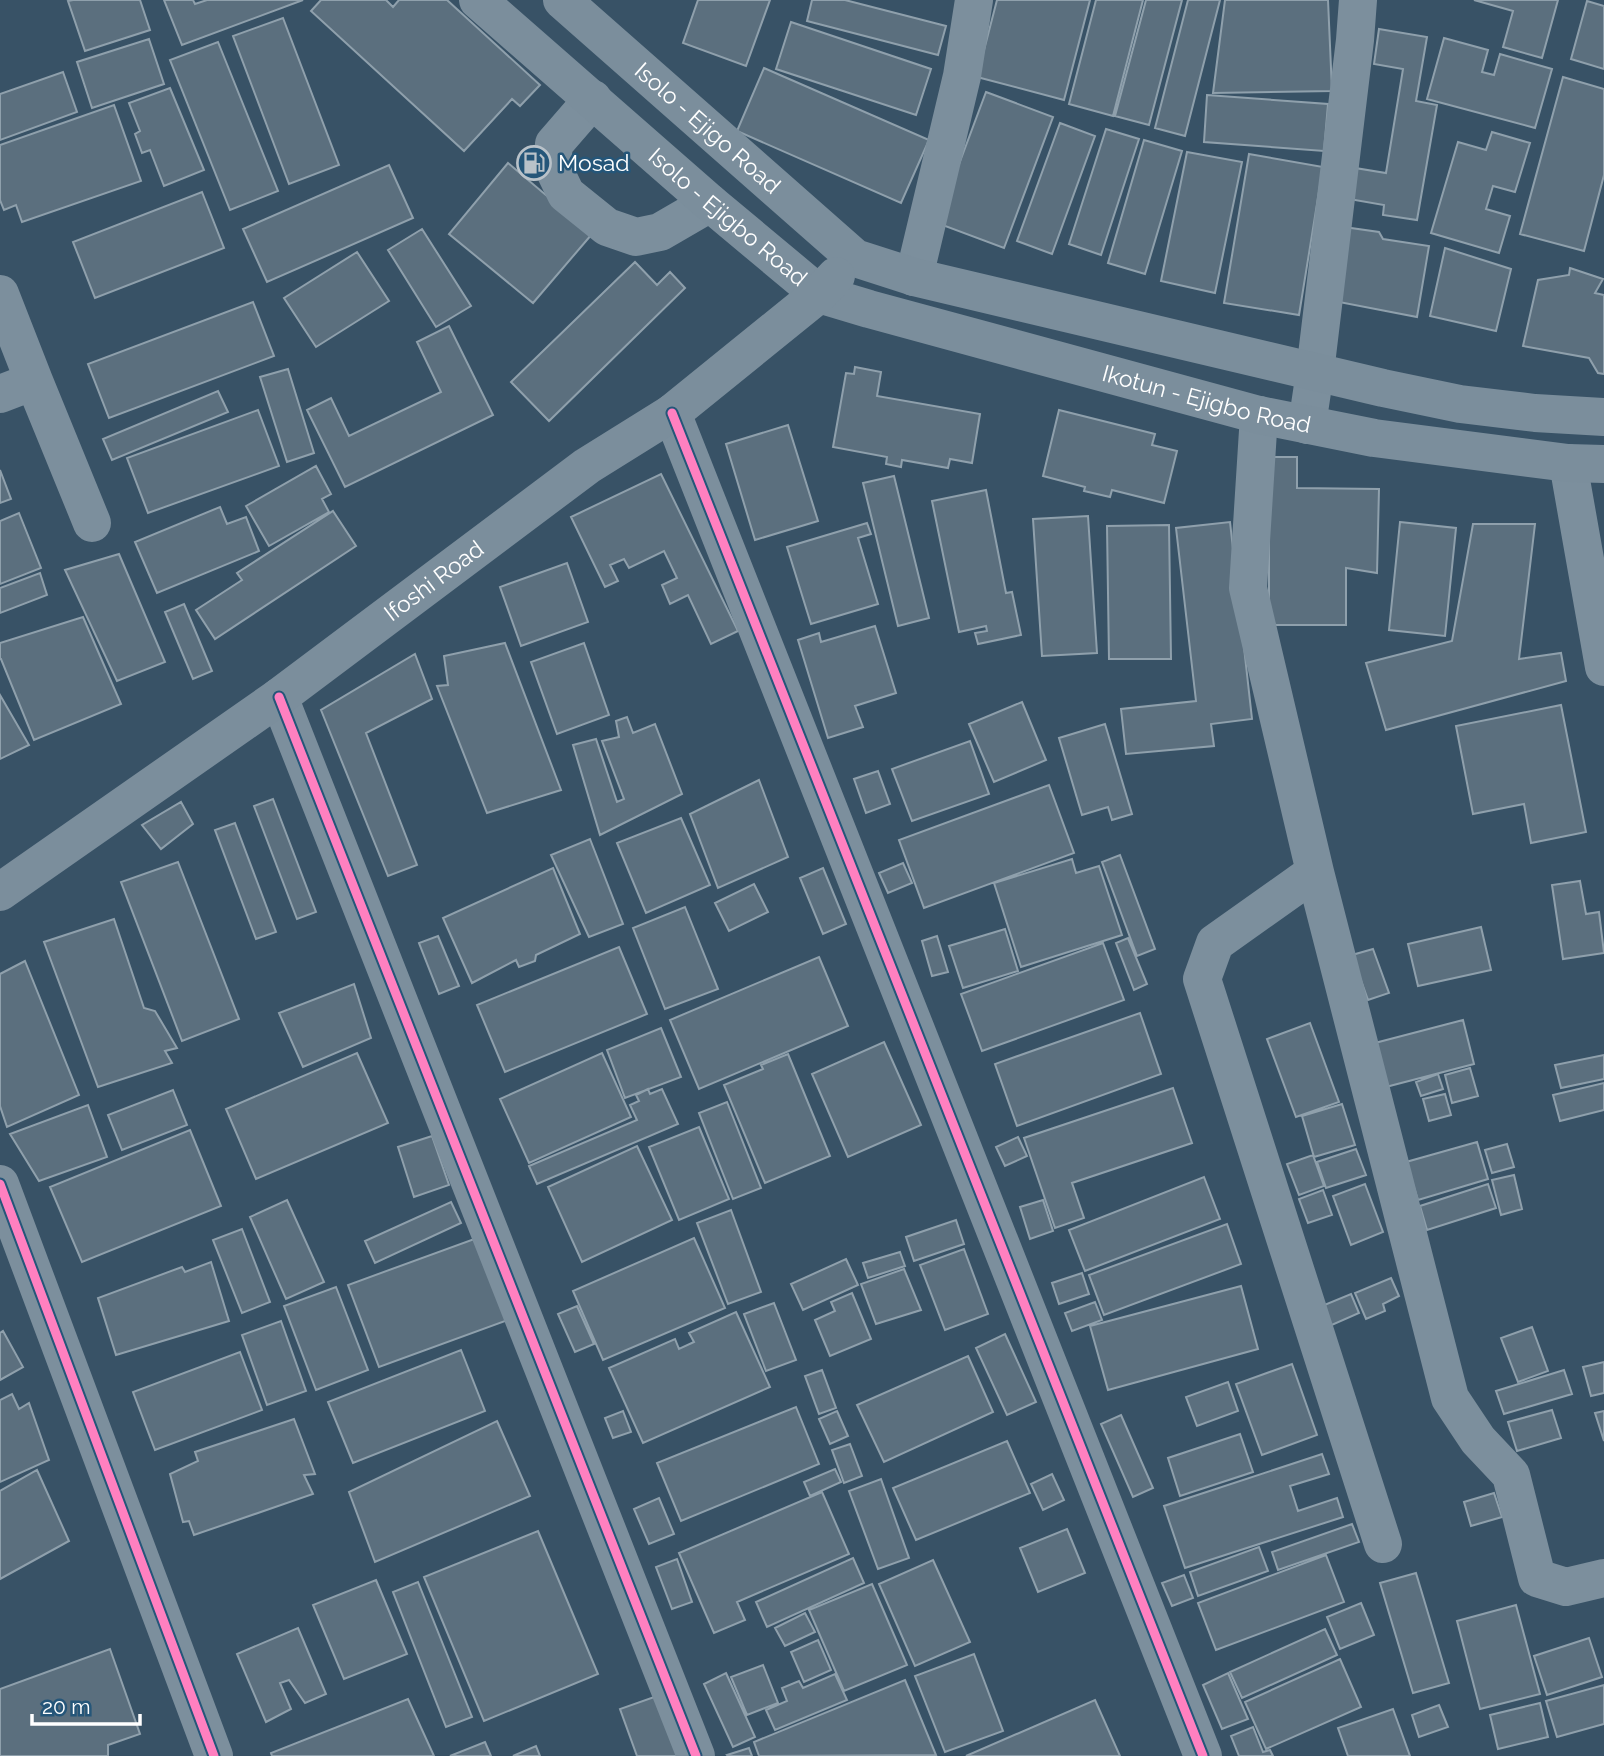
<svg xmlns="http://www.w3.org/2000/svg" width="1604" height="1756" font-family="Raleway,sans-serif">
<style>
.building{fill:#5b6f7e;stroke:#8fa0ac;stroke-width:2}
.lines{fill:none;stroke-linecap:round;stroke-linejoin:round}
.minor{stroke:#7c8f9d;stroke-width:38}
.major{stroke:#7b8e9c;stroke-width:38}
.cycleway-casing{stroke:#255679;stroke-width:13}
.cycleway{stroke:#ff80c0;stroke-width:9}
.labels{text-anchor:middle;stroke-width:5;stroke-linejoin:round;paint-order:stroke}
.street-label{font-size:23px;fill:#fff;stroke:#255679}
.poi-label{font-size:23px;fill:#fff;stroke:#255679;text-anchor:start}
</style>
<rect width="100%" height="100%" fill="#385266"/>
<!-- building -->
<path class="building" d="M73,0H140L150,30L85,51L68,1Z
M164,0H193L195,4L207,0H303L182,45Z
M321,0H386L393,7L399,0H447L540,85L520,106L512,99L464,151L311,11Z
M698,0H770L746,66L683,43Z
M812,0H845L946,26L938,55L807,21Z
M997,0H1090L1064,100L977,77Z
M1096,0H1143L1113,116L1069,104Z
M1146,0H1182L1149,125L1115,116Z
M1188,0H1220L1185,136L1155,128Z
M1225,0H1328L1332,91L1213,93Z
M1474,0H1558L1542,58L1503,47L1513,11Z
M1587,1L1604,6V69L1571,59Z
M283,18L339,165L289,184L233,36Z
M791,22L931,69L916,115L776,69Z
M1379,29L1427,37L1416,101L1437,105L1417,220L1383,215L1384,205L1349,199L1355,168L1386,173L1403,69L1374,64Z
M1444,38L1488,50L1482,72L1494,75L1500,54L1552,69L1535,128L1427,99Z
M149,39L164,84L92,108L77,62Z
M218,42L278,191L230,210L170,60Z
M764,68L929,140L901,203L737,131Z
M63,72L77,112L0,140V94Z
M1563,77L1604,89V175L1584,251L1520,234Z
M170,88L204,170L164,186L150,150L142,153L135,134L140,131L129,103Z
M986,92L1053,117L1004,248L937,223Z
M1207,95L1328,104L1324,151L1204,142Z
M114,105L141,181L22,222L16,205L4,210L0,200V145Z
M1060,123L1095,136L1052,254L1017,241Z
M1106,129L1139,139L1101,255L1069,244Z
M1492,132L1530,143L1515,192L1493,186L1486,209L1510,216L1499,253L1431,233L1458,142L1486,150Z
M1144,140L1182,151L1145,274L1108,263Z
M1187,152L1242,162L1215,293L1161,281Z
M1249,154L1323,167L1299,315L1224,303Z
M508,163L592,234L533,303L449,234Z
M389,165L413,218L267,282L243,229Z
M202,192L224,248L95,298L73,242Z
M1344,227L1379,232L1383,239L1429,246L1417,317L1339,302Z
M422,229L471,306L436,327L388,250Z
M1445,248L1511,269L1496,331L1430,316Z
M357,252L389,301L316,347L284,298Z
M635,262L657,285L670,272L685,288L549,421L511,382Z
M1570,268L1603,279L1595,293L1604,295V374L1598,373L1589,358L1523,346L1538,280L1569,275Z
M253,302L274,356L109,418L88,364Z
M449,326L493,415L345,487L307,410L331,398L349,436L441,392L417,342Z
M855,367L881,372L877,396L980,414L972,463L950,459L948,468L902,460L901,467L886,464L887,457L833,447L846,373L854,374Z
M288,369L314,453L287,462L260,377Z
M218,391L228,412L112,460L103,439Z
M258,410L279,466L148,513L127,458Z
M1059,410L1155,434L1152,445L1177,451L1164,503L1112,490L1110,497L1084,491L1085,487L1043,476Z
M788,425L818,521L755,540L726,444Z
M1269,457H1297V488L1379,489L1377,573L1346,568V625H1269Z
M316,466L331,494L322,499L329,512L269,546L246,506Z
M0,470L11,499L0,503Z
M661,474L738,631L711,644L688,595L670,604L662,585L677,578L664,551L629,568L624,559L610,565L618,581L605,587L571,517Z
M894,476L929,618L898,626L863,483Z
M986,490L1006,593L1012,592L1021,635L978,644L975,633L987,631L986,626L959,632L932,501Z
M220,507L227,524L246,517L259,551L157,593L135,542Z
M333,511L356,546L215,639L196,610L242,580L237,573Z
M19,513L41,568L0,584V521Z
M1088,516L1097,653L1042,656L1033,519Z
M1230,522L1252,719L1211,724L1214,746L1126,754L1121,709L1196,701L1176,528Z
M1400,522L1456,528L1445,636L1389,630Z
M867,523L871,534L858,538L878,604L811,624L787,547Z
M1473,524H1535L1519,659L1561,653L1566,681L1386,730L1366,663L1452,641Z
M1169,525L1171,659H1109L1107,526Z
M119,554L165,662L117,681L65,570Z
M567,563L588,622L521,646L500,587Z
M40,573L47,595L0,613V588Z
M184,604L212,671L193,679L165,612Z
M83,617L121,704L34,740L1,659H0V643Z
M875,626L896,693L855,706L863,727L828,738L798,640L819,633L821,642Z
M505,643L561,790L487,813L437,686L448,685L444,656Z
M584,643L609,715L557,734L531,662Z
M415,654L432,699L366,733L417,865L388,876L321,710Z
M0,695L29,745L0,759Z
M1022,702L1046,760L994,782L969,724Z
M1561,705L1586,832L1531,843L1524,804L1473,814L1456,726Z
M627,717L633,733L655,724L682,794L600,835L573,745L596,739L617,802L624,799L602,741L619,737L616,721Z
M1105,724L1132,814L1112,820L1108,807L1082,815L1059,738Z
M970,741L989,794L912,821L892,769Z
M878,771L890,804L866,813L854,779Z
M759,780L788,857L718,888L690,814Z
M1049,785L1074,853L924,908L899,840Z
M273,799L316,912L297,919L254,806Z
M181,802L193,824L161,849L142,825Z
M681,818L710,885L646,913L617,843Z
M235,823L276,932L256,939L215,830Z
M590,839L623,924L589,937L551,855Z
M1120,855L1155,949L1137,956L1102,862Z
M1072,859L1076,873L1099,866L1122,935L1021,967L994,883Z
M178,862L239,1019L182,1041L121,882Z
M903,863L912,883L888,893L879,873Z
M553,868L580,934L536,955L535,961L519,967L516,960L472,983L443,918Z
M823,868L846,924L823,934L800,878Z
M1580,881L1586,914L1599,912L1604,953L1563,959L1552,885Z
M754,884L768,912L729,931L715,903Z
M685,907L718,989L665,1009L633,928Z
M114,919L144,1008L155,1011L177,1048L165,1051L172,1063L98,1087L44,942Z
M1481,927L1491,970L1418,986L1408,944Z
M1005,929L1018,971L963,988L949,946Z
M438,936L459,986L439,994L419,943Z
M937,936L948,972L932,976L922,941Z
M1128,938L1147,984L1134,990L1116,943Z
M1103,943L1124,1000L982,1051L961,994Z
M619,947L647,1014L505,1072L477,1005Z
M1373,949L1389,993L1368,1000L1352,955Z
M819,957L848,1026L699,1089L670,1020Z
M25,961L79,1095L7,1127L0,1106V974Z
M354,984L371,1038L303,1067L279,1013Z
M1140,1013L1161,1074L1017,1126L995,1064Z
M1463,1020L1474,1064L1382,1088L1371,1044Z
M1310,1023L1339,1102L1296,1117L1267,1039Z
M661,1028L681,1077L625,1098L607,1050Z
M884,1042L921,1125L848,1157L812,1074Z
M357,1053L388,1123L256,1179L226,1109Z
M602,1053L631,1117L529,1163L500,1099Z
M788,1054L830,1156L765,1183L724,1085L763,1069L761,1065Z
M1604,1055V1079L1561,1088L1555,1065Z
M1470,1068L1478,1096L1452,1103L1445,1075Z
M1438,1074L1443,1089L1421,1096L1416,1082Z
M1604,1083V1110L1560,1121L1553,1095Z
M1173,1088L1192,1143L1072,1183L1084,1218L1055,1228L1024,1138Z
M648,1089L650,1094L662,1089L678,1124L537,1184L529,1166L637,1120L630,1105L639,1101L636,1095Z
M173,1090L187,1125L122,1150L108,1115Z
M1445,1094L1451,1115L1429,1121L1423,1099Z
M727,1102L761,1188L733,1199L699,1113Z
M1342,1104L1355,1145L1314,1157L1302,1116Z
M88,1105L107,1157L39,1181L10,1134Z
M699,1127L729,1199L679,1220L649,1147Z
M190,1130L221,1206L82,1262L50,1187Z
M432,1136L449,1185L414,1197L398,1147Z
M1018,1137L1027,1156L1005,1166L996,1147Z
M1477,1142L1488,1179L1418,1200L1406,1162Z
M1507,1144L1514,1167L1492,1173L1485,1150Z
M637,1146L672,1220L582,1262L548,1187Z
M1356,1149L1366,1175L1326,1188L1317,1162Z
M1313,1155L1324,1186L1299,1195L1287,1164Z
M1514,1175L1522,1209L1501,1215L1492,1180Z
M1204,1177L1220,1219L1085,1271L1069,1230Z
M1365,1184L1383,1232L1351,1245L1333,1196Z
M1488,1184L1496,1208L1427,1230L1420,1206Z
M1323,1190L1332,1215L1308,1223L1299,1199Z
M287,1200L324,1282L286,1299L250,1217Z
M1043,1200L1053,1231L1030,1239L1020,1207Z
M451,1202L461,1223L375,1263L365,1241Z
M731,1210L761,1292L728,1304L697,1223Z
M956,1220L964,1244L914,1261L906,1237Z
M1227,1224L1241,1264L1104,1315L1089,1275Z
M242,1229L270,1302L242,1313L213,1240Z
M477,1238L508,1320L379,1367L348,1285Z
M694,1238L725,1308L603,1360L573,1291Z
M964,1249L988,1314L945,1330L920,1265Z
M900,1252L905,1266L868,1278L863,1263Z
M846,1259L858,1285L803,1310L791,1284Z
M211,1262L229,1321L116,1355L98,1298L182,1267L185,1272Z
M904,1269L921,1310L876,1324L861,1284Z
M1082,1273L1089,1294L1059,1304L1052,1283Z
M1391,1278L1399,1296L1383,1304L1385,1311L1366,1319L1355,1293Z
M1241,1286L1258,1349L1108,1390L1090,1326Z
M336,1287L368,1370L316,1390L284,1306Z
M852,1293L871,1339L830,1356L815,1320L835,1311L831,1302Z
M1351,1294L1359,1313L1325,1328L1317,1308Z
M1095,1302L1102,1320L1072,1331L1065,1313Z
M774,1303L796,1360L766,1371L744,1314Z
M577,1306L594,1344L575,1352L558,1314Z
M736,1312L770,1387L643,1443L609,1368L675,1339L679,1349L694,1342L689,1333Z
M281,1321L306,1391L267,1405L242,1335Z
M1532,1327L1548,1371L1518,1382L1501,1338Z
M3,1331L23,1367L0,1380V1333Z
M1005,1334L1036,1402L1007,1415L976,1348Z
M461,1350L485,1411L353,1463L328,1402Z
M240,1352L262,1410L155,1450L133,1392Z
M968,1356L993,1412L884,1462L857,1405Z
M1604,1362V1393L1591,1396L1583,1367Z
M1292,1364L1317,1435L1262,1455L1236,1384Z
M822,1370L836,1408L819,1414L805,1376Z
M1564,1370L1572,1394L1504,1414L1496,1391Z
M1228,1382L1238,1411L1197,1426L1186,1397Z
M12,1394L19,1409L29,1403L49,1460L0,1482V1400Z
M796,1407L819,1464L681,1521L657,1463Z
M1552,1410L1561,1438L1517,1451L1508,1422Z
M623,1411L631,1432L613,1438L605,1418Z
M837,1411L848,1436L830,1444L819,1419Z
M1604,1411V1441L1595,1413Z
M1121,1415L1153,1488L1133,1497L1101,1424Z
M294,1419L315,1474L304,1475L313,1494L194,1535L189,1521L183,1522L170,1474L198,1461L195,1452Z
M497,1421L530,1496L375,1562L349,1492Z
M1240,1434L1253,1472L1180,1496L1168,1458Z
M1007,1441L1030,1493L916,1540L893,1488Z
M850,1444L862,1476L844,1483L832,1450Z
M1322,1454L1329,1474L1290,1486L1298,1511L1337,1498L1343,1517L1185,1568L1164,1506Z
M835,1469L841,1482L810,1496L804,1482Z
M37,1470L69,1541L0,1579V1491Z
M1052,1474L1064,1500L1043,1510L1031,1484Z
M881,1479L909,1558L878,1569L849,1491Z
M822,1492L849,1554L737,1602L745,1620L714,1633L679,1553Z
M1494,1493L1502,1517L1471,1526L1464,1502Z
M659,1498L674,1534L649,1544L634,1509Z
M1352,1524L1359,1542L1278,1570L1272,1552Z
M1067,1529L1085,1573L1038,1592L1020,1548Z
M538,1531L598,1674L484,1721L424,1577Z
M1259,1547L1268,1571L1198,1596L1190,1572Z
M1326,1555L1344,1602L1216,1650L1198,1603Z
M853,1558L864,1583L767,1627L756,1602Z
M677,1559L692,1602L672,1609L656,1567Z
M933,1560L970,1642L915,1666L879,1584Z
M1416,1573L1449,1683L1413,1693L1380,1583Z
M1184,1575L1193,1598L1172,1606L1162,1583Z
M376,1580L407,1654L344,1679L313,1605Z
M418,1582L472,1717L446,1727L393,1592Z
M872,1584L907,1665L844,1691L809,1610Z
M1361,1603L1374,1635L1340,1649L1327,1617Z
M1516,1605L1540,1694L1480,1709L1457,1621Z
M805,1613L815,1632L785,1646L775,1628Z
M298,1628L326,1694L305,1703L289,1680L280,1683L291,1709L266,1722L237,1654Z
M1325,1629L1337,1655L1242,1698L1230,1672Z
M1589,1638L1602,1677L1547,1695L1534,1656Z
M818,1640L831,1670L804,1682L791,1652Z
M110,1649L140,1734L108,1745V1756H0V1689Z
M974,1654L1003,1731L945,1752L915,1676Z
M1340,1659L1361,1707L1266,1749L1245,1702Z
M763,1665L778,1703L747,1715L731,1677Z
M726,1673L755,1737L733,1747L704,1684Z
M1228,1673L1248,1719L1222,1729L1203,1685Z
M835,1674L847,1700L775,1730L766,1710L787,1701L782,1688L799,1681L803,1688Z
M905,1680L936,1755L759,1756L754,1742Z
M1604,1685V1724L1557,1737L1546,1701Z
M657,1696L678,1756H637L620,1709Z
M408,1699L434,1756H272L271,1753Z
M1095,1700L1120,1756H966Z
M1540,1703L1548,1737L1498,1749L1490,1715Z
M1439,1705L1448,1727L1419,1737L1412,1715Z
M1393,1709L1410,1756H1348L1338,1728Z
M1253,1727L1263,1752L1270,1750L1273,1756H1239L1231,1736Z
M485,1742L491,1756H450Z
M536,1746L540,1756H513Z
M749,1748L752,1756H728L727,1755Z"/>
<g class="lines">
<!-- minor -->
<path class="minor" d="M593,99L554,144L552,165L566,194L607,227L636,237L660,232L710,203
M914,277L962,76L974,0
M0,294L34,381L92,523
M0,394L34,381
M672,413L1203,1756
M1259,415L1248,588L1315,872L1450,1398L1478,1440L1511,1475L1537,1578L1566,1587L1604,1578
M1307,425L1315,372L1355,40L1358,0
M1568,463L1604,667
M279,697L696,1756
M1315,872L1215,943L1202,979L1383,1544
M0,1184L214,1756"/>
<!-- major -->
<g class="major">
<path id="s1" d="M478,0L710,203L819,294L869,309L1259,415L1374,438L1568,463L1604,464"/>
<path id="s2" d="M562,0L855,258L914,277L1383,388L1460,404L1535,413L1604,417"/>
<path id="s3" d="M0,892L279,697L587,466L672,413L819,294L836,276"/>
</g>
<!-- cycleway casing -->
<g class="cycleway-casing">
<path id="cycleway" d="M672,413L1203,1756
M279,697L696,1756
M0,1184L214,1756"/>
</g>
<!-- cycleway -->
<use href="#cycleway" class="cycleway"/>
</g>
<!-- icons -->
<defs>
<g id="fuel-ring" transform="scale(1.75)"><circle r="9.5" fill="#255679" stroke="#b9c2c9" stroke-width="1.5"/><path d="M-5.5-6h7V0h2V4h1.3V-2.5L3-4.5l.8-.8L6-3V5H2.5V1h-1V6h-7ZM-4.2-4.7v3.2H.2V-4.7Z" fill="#b9c2c9"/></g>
</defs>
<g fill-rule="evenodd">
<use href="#fuel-ring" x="534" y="163"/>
</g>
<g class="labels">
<!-- street labels -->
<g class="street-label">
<text dy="8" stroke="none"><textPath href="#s2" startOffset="194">Isolo - Ejigo Road</textPath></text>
<text dy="8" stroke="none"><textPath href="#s1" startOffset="331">Isolo - Ejigbo Road</textPath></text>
<text dy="8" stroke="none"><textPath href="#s1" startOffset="852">Ikotun - Ejigbo Road</textPath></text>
<text dy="8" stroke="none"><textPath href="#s3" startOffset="534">Ifoshi Road</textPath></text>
</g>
<!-- poi labels -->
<g class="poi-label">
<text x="558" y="171">Mosad</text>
</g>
</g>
<!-- scale -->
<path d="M32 1714v10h108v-10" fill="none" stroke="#ffffff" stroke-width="3.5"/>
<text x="42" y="1714" font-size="21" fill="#ffffff" stroke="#255679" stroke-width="5" paint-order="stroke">20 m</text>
</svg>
